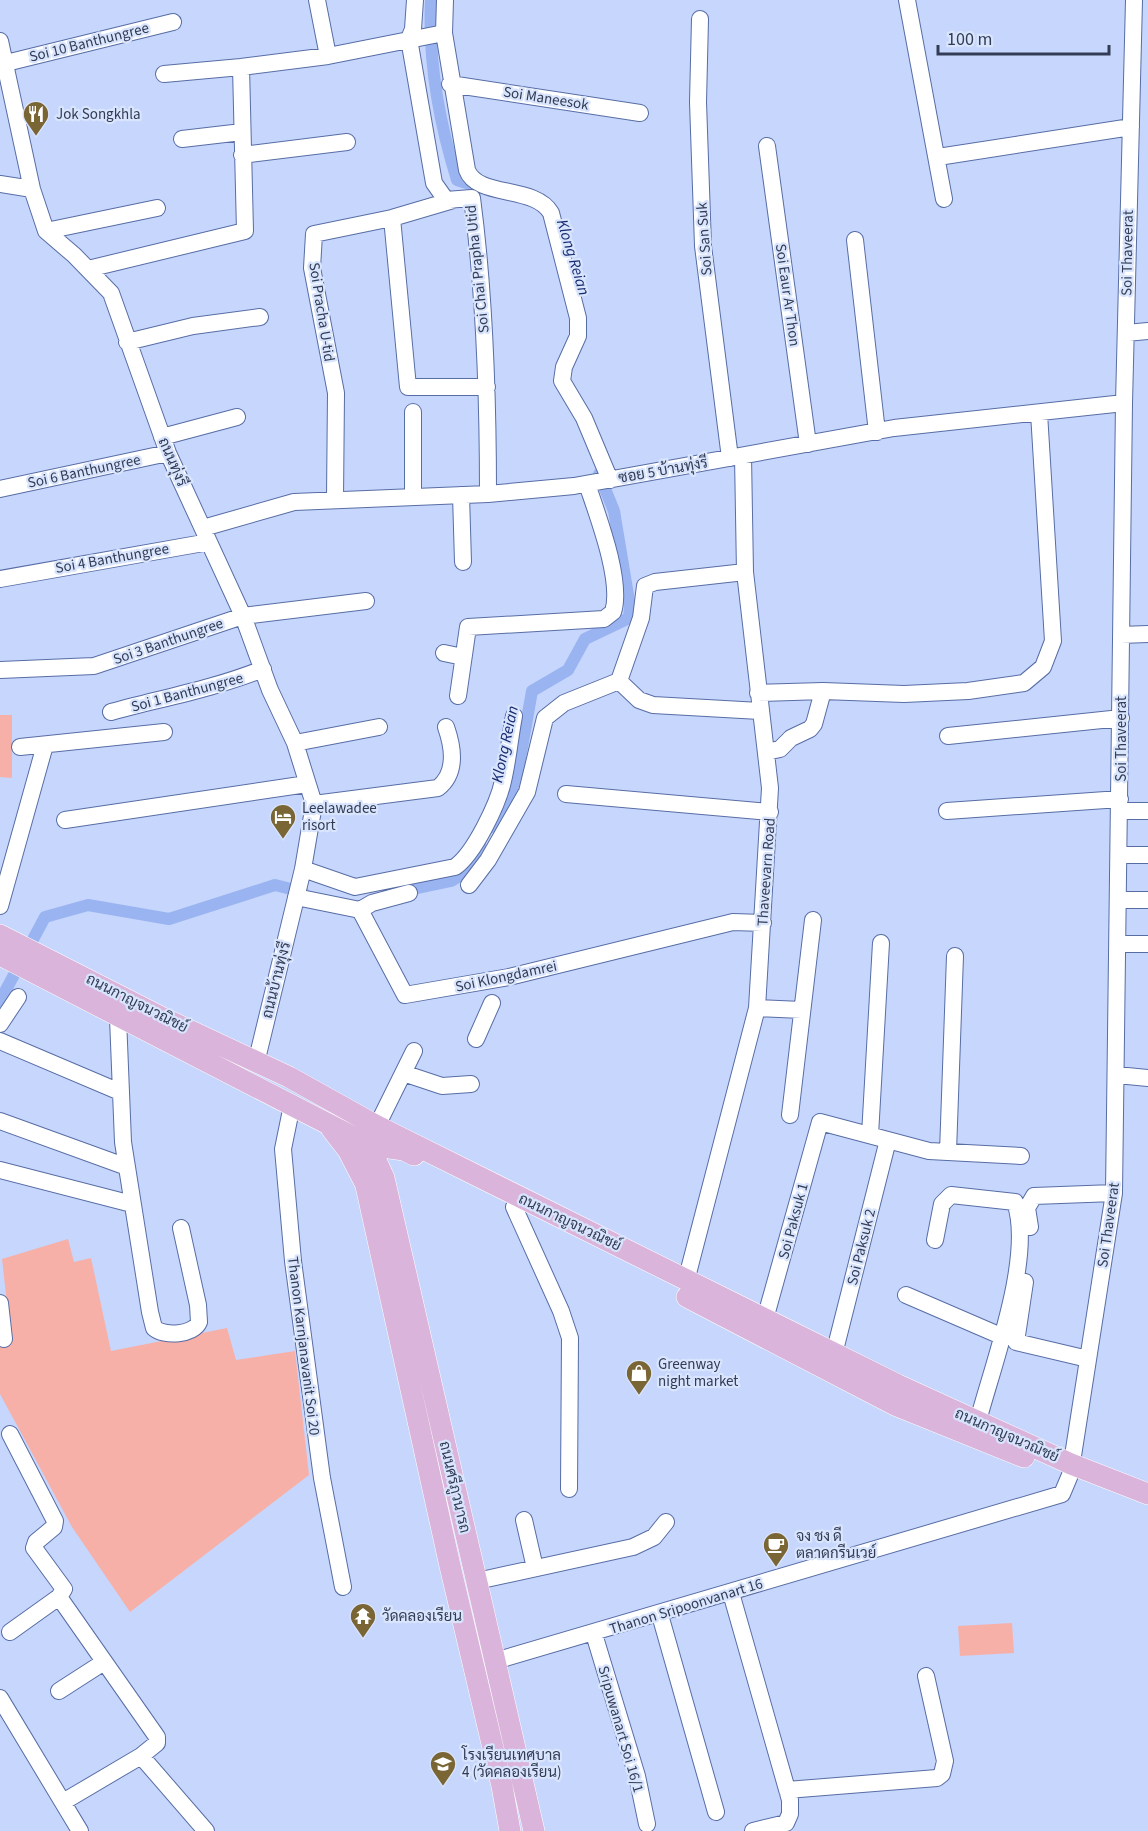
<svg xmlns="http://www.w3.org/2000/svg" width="1148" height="1831" font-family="'Source Sans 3',Sarabun,sans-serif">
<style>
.green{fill:#f7b0a8}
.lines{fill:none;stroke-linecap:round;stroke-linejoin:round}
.canal{stroke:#9ab4f1;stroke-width:12}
.minor-casing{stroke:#576da5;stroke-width:18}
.major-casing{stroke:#fff;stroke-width:22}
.minor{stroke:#fff;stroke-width:16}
.major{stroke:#dab4da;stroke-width:21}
.labels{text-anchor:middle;stroke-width:4.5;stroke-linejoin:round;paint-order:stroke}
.street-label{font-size:15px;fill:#323c55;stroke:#d9e4fd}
.poi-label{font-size:15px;fill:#323c55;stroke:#d9e4fd;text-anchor:start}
.water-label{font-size:16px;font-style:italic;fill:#162a6f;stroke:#d9e4fd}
</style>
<rect width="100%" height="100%" fill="#c6d6fc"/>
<!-- green -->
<path class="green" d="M0,715H12V778L0,777Z
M68,1239L74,1262L91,1258L111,1351L227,1328L236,1360L295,1351L309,1475L130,1612L72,1527L0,1394V1304H7L2,1259Z
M1012,1623L1014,1653L960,1656L958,1626Z"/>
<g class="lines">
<!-- canal -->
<path class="canal" d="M431,0C428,61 439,122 457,180L479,187
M492,827L509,798L518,770L532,691L568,670L585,639L629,618L630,607L614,511L599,474
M399,892L451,881L465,873L481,847
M0,1001L45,917L88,905L169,919L275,885L303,892"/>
<!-- minor casing -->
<g class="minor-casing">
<path id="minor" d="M317,0L328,56
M445,0L444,33L467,170C477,198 535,185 551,213L578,318V336L564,367L562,381L584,418L610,480
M907,0L944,199
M700,19L698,102L703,246L730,458
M409,39L434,183L446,200L472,198C485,296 488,395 488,494
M409,39L413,29L415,0
M0,41L32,189L46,231L74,255L111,293L168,453L243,616L270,690L295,743L314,804L303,869L256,1063
M6,63L173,22
M164,74L241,67
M450,84L640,113
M182,139L242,132
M767,146L808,444
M242,155L347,142
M938,157L1131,127
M0,184L32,189
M392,218L408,387H487
M46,231L157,208
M855,240L877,432
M88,269L245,231L241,67L328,56L444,33
M1126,333L1148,331
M127,342L193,326L260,317
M413,412V497
M162,437L237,417
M0,489L168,453
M461,495L463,562
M335,498L336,393L312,268L314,234L392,218L453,200
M203,528L294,502L488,494L574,486L894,428L1124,403
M0,579L209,542
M1121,635L1148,634
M444,653L463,657
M0,670L94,666L243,616L366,601
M619,681L639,700L653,705L760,711
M758,693L823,691
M458,696L468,627L604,619L613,612C623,581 597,514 587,484
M111,712C162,698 213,689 263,669
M948,736L1121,718
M295,743L379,727
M20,747L164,732
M766,752L780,749L791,738L810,729L814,724L823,691L904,694L968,691L1024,683L1043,667L1053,641L1039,413
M566,794L770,812
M314,804L438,788C457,773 453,747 446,727
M947,811L1120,799
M1120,811H1148
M65,820L307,784
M1120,855H1148
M303,869L355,887L455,867C474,854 498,804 503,781C508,760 510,737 514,716
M469,885L488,860L527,792L545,718L564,703L619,681L641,618L645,586L655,582L745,572
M296,897L360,910L405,995L509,977L733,922L763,923
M1119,900H1148
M0,906L45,745
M360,910L372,903L409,893
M1119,944H1148
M757,1008L802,1010
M118,1018L123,1142L150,1312L154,1328C164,1337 194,1335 199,1322L198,1305L181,1228
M0,1024L18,997
M476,1039L492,1003
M0,1041L120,1092
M403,1073L442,1086L471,1084
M1117,1075L1148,1078
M292,1105L283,1149L293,1261L322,1478L343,1587
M790,1115L813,920
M0,1121L127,1167
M870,1135L881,943
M372,1136L414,1051
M948,1152L955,956
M0,1170L132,1204
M514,1207L561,1311L570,1338L569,1489
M1030,1227L1027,1208L1034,1196L1114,1193
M935,1240L942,1204L951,1195L1015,1202C1034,1256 993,1364 978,1421
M686,1281L757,1008L770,788L745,572L743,456
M1025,1282L1016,1342L1088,1359
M906,1295L1001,1336
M0,1303L4,1339
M765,1319L820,1122L929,1151L1021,1156
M834,1354L888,1140
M10,1434L55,1521L54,1527L36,1542L34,1548L64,1589L59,1597L157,1737V1743L141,1756L63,1802
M524,1520L535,1568
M477,1581L633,1547L654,1537L666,1522
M731,1593L790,1800V1814L786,1823L753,1831
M660,1615L716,1812
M10,1632L59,1597
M594,1634L637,1776L647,1824
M495,1661L1062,1494L1070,1475L1114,1193L1124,403L1134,0
M59,1691L104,1662
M0,1698L80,1831
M141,1756L206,1831
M787,1790L937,1778L942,1774L945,1761L926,1676"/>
</g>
<!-- major casing -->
<g class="major-casing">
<path id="major" d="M0,935L163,1018L289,1077L375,1125L898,1385L1071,1464L1148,1494
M0,955L369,1145L404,1150L414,1155
M331,1128L348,1150L366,1185
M365,1137L384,1178L534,1831
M369,1149L366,1186L450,1566L502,1786L510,1831
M687,1297L895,1405L1024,1457"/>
</g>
<!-- minor -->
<use href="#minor" class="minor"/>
<!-- major -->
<use href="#major" class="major"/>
</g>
<!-- icons -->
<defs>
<g id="restaurant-pin" transform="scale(1.35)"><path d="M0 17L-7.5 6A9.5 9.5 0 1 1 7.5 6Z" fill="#7a6534" stroke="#d9e4fd"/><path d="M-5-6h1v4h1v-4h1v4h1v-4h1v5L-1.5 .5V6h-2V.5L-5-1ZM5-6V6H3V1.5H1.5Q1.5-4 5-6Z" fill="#fff"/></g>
<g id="hotel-pin" transform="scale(1.35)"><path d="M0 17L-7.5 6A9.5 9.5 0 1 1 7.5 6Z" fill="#7a6534" stroke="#d9e4fd"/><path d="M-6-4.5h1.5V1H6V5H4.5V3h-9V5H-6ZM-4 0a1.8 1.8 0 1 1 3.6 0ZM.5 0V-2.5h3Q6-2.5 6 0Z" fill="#fff"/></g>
<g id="shop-pin" transform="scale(1.35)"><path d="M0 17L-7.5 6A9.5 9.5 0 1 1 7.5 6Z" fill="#7a6534" stroke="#d9e4fd"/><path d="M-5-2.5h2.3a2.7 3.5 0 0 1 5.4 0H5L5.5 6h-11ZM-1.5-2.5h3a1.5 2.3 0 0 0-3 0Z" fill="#fff"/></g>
<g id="cafe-pin" transform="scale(1.35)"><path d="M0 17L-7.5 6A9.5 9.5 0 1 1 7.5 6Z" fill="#7a6534" stroke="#d9e4fd"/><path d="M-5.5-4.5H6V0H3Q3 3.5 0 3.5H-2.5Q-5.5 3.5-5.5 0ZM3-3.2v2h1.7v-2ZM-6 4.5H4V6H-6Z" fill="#fff"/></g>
<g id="temple-pin" transform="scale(1.35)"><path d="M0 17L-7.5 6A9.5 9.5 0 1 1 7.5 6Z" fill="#7a6534" stroke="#d9e4fd"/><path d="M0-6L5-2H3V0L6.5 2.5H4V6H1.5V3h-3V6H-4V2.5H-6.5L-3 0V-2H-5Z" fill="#fff"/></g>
<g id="school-pin" transform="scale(1.35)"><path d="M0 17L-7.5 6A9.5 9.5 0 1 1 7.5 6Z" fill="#7a6534" stroke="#d9e4fd"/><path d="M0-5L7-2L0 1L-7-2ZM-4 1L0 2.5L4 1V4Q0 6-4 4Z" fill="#fff"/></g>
</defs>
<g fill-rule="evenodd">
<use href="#restaurant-pin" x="36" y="114"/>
<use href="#hotel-pin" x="283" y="817"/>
<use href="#shop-pin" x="639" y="1373"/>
<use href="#cafe-pin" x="776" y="1545"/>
<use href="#temple-pin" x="363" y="1616"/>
<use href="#school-pin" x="443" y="1764"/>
</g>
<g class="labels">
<!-- street labels -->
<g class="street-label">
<text transform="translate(89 42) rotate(-14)" y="5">Soi 10 Banthungree</text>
<text transform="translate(546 98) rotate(9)" y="5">Soi Maneesok</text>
<text transform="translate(704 239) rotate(-94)" y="5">Soi San Suk</text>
<text transform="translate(1127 253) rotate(-89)" y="5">Soi Thaveerat</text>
<text transform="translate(477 269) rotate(-96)" y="5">Soi Chai Prapha Utid</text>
<text transform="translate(788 295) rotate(82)" y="5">Soi Eaur Ar Thon</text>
<text transform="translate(322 312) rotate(81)" y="5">Soi Pracha U-tid</text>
<text transform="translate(173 462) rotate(67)" y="5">ถนนทุ่งรี</text>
<text transform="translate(663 470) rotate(-10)" y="5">ซอย 5 บ้านทุ่งรี</text>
<text transform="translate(84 471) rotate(-12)" y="5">Soi 6 Banthungree</text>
<text transform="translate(112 558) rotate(-10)" y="5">Soi 4 Banthungree</text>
<text transform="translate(168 641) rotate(-19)" y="5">Soi 3 Banthungree</text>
<text transform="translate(187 692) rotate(-15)" y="5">Soi 1 Banthungree</text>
<text transform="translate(1121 739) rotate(-90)" y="5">Soi Thaveerat</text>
<text transform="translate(766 872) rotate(-86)" y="5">Thaveevarn Road</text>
<text transform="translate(506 976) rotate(-12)" y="5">Soi Klongdamrei</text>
<text transform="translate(276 980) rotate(-76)" y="5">ถนนบ้านทุ่งรี</text>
<text transform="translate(137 1003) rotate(27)" y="5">ถนนกาญจนวณิชย์</text>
<text transform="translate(793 1221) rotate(-75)" y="5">Soi Paksuk 1</text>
<text transform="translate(570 1222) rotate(26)" y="5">ถนนกาญจนวณิชย์</text>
<text transform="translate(1108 1225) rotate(-82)" y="5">Soi Thaveerat</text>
<text transform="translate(861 1247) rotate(-76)" y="5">Soi Paksuk 2</text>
<text transform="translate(304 1346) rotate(83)" y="5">Thanon Karnjanavanit Soi 20</text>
<text transform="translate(1007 1435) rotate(24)" y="5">ถนนกาญจนวณิชย์</text>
<text transform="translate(455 1487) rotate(77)" y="5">ถนนศรีภูวนารถ</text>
<text transform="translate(686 1606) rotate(-17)" y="5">Thanon Sripoonvanart 16</text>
<text transform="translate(621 1729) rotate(74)" y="5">Sripuwanart Soi 16/1</text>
</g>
<!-- poi labels -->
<g class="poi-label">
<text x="56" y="119">Jok Songkhla</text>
<text x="302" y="813">Leelawadee<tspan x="302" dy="17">risort</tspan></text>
<text x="658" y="1369">Greenway<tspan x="658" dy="17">night market</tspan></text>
<text x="796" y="1541">จง ชง ดี<tspan x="796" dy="17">ตลาดกรีนเวย์</tspan></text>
<text x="382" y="1621">วัดคลองเรียน</text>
<text x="462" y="1760">โรงเรียนเทศบาล<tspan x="462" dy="17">4 (วัดคลองเรียน)</tspan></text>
</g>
<!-- water labels -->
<g class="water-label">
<text transform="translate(574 257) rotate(73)" y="6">Klong Reian</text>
<text transform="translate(504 744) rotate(-78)" y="6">Klong Reian</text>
</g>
</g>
<!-- scale -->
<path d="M938 45v9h171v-9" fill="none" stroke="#323c55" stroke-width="3"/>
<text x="947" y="45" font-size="18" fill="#323c55" stroke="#d9e4fd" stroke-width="4.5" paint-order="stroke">100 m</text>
</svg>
